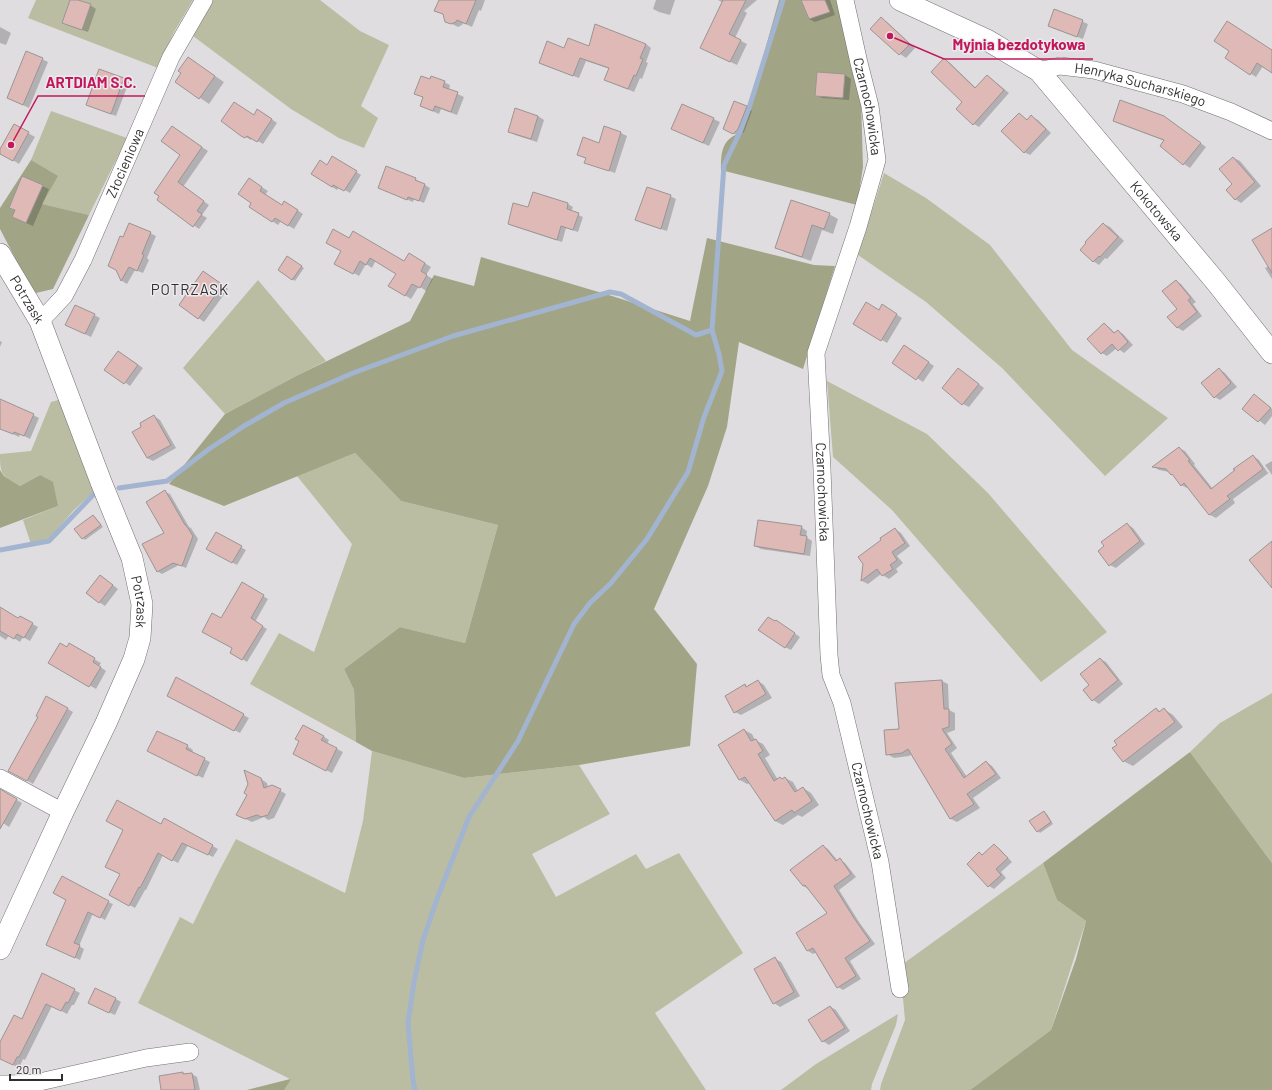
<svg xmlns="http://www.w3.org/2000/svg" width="1272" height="1090" font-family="Barlow,sans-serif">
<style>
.green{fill:#babda2}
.forest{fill:#a1a586}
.shadow{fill:#0003}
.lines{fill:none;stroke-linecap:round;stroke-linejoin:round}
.stream{stroke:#a2b4cf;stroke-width:5}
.building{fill:#dfb9b5;stroke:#9a9595}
.minor-casing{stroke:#727073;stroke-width:18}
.tertiary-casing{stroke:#727073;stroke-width:22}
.minor{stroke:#fff;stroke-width:17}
.tertiary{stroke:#fff;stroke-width:21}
.labels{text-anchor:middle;stroke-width:3;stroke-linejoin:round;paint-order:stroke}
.street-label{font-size:14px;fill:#302f30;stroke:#edeaee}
.neighbourhood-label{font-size:15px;letter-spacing:1px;fill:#302f30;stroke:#edeaee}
.leader{fill:none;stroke:#c2185b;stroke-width:1.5}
.callout-dot{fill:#c2185b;stroke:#edeaee;stroke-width:1.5}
.callout-label{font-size:15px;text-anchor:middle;font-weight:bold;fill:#c2185b;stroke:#edeaee;stroke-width:3;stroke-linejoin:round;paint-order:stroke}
</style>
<rect width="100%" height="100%" fill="#e0dde1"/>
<!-- green -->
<path class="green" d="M36,0H193L174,32L158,68L28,18Z
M212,0H320L360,31L389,45L361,106L378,118L364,148L339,138L291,109L193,36Z
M51,111L127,138L89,215L41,204L31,160Z
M884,173L926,198L990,245L1072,350L1168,418L1105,476L1002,368L926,302L858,255Z
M258,280L326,361L298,375L225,414L183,368Z
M827,381L927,434L988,493L1107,632L1041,682L892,510L833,457Z
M62,399L94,491L73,511L50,538L31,544L23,520L58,506L40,475L20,486C2,474 0,477 0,454L31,451L51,402Z
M355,453L401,501L498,525L465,643L400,627L344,669L354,690L356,742L250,684L279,633L314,652L352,544L297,476Z
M1272,693V863L1190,752L1220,723Z
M372,751L464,778L579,765L610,814L532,854L556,897L636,854L646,869L679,853L743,953L655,1013L706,1090H247L290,1079L138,1003L180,917L193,924L215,879L236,839L345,893L363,821Z
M1043,863L1057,900L1086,921L1051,1030L970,1090H880L881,1084L905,1020L900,966Z
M898,1014L896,1025L872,1084L871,1090H781L816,1064Z"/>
<!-- forest -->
<path class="forest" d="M779,0H841L861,99L863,167L857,205L721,170C721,155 721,141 737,134L754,89Z
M31,160L58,176L42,204L89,215L53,289L36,293L25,277L0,229V208Z
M707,238L814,265L835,266L803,369L739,342L727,427L708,486L654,609L697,664L690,746L579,765L464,778L372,751L356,742L354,690L344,669L400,627L465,643L498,525L401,501L355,453L224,506L169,484L225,414L298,375L410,321L434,275L474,286L481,257L612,296L690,321Z
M0,470L4,476L20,486L40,475L53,482L58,506L0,528Z
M1190,752L1272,863V1090H970L1051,1030L1076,959L1086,921L1057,900L1043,863Z
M291,1079L284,1090H247Z"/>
<!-- shadow -->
<path class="shadow" d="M71,0H75L90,5L96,9L88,32L70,26L64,22Z
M440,0H485L481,11L479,10L472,27L463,23L462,25L458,27L446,21L444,15L435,10Z
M656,0H675L670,15L659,12L653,9Z
M718,0H757L744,11L747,13L735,38L747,44L737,65L707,51L723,3Z
M802,0H830L835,15L815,22L809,19Z
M1055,10L1088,24L1083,39L1055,29L1049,26Z
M881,18L887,22L915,48L906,58L900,54L872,29Z
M0,27L11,33L6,45L0,43Z
M646,44L651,48L646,62L648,63L642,79L640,78L634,92L605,80L610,69L586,61L579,78L546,66L540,63L590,47Z
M1272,51V72L1263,66L1256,77L1226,58Z
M42,59L48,62L29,108L8,98Z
M944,60L949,62L976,88L987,76L992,79L1009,93L979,127L974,124L957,109L963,102Z
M197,64L224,82L209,104L177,82Z
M100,70L129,82L116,116L92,107Z
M845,75L851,79L849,100L822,98L816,95Z
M431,80L444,82L450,85L449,90L464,97L457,115L441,109L439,114L421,106L424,98L415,93Z
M683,105L720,122L709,146L672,129Z
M746,107L752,111L744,132L739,136L730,132Z
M516,109L538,116L544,120L537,142L515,135L509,131Z
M263,113L277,123L263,144L252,138L251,140L242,135L254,116Z
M1019,114L1028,120L1032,117L1038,120L1051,133L1030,155L1024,152Z
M1114,121H1170L1206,147L1190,168L1184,164L1161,145L1165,141L1120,124Z
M14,125L35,137L19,164L0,152Z
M605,128L621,133L627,136L615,173L592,165L586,162L587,159L578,155L600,144Z
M178,131L208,151L183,187L209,205L202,215L207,218L199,229L158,200L182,155Z
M1234,158L1240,161L1261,186L1241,203L1235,199L1233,184Z
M338,160L361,175L350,193L339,187L337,190L332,187L327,166Z
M23,178L49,189L33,226L19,220L16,211L10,207Z
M415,179L430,188L424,203L414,199L413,202L384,190Z
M255,183L268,191L265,195L282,206H291L303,214L294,229L281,221L278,225L272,221L253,203Z
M534,193L568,204L573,207L571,212L583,217L578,232L566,228L562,242L513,226L509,224L529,208Z
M670,196L676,199L667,231L642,223L636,219Z
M829,214L838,219L833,234L822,230L811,261L785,252L776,247Z
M1104,224L1110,227L1124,241L1107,259L1105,258L1099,265L1093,261Z
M1272,229V279L1265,268L1269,266Z
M150,233L156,236L147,258L149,260L143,273L135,270L127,284L122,281L117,270Z
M349,239L404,262L415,257L431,267L426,275L433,279L426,291L419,286L411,299L390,286L397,273L376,260L372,268L366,264L359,276L336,263Z
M290,259L304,268L295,281L279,270Z
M210,276L228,289L204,322L181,305Z
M1176,281L1181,284L1196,302L1193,304L1202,316L1183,331L1178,328L1169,317L1178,309Z
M883,306L902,318L887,343L855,323L879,311Z
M94,315L100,318L91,337L72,328Z
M1104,324L1109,327L1115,333L1118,331L1123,334L1133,345L1124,353L1117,348L1107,356L1102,353Z
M0,341L2,342L0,347Z
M911,350L934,366L923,382L894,363Z
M124,355L143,368L130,386L106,369Z
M959,369L984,388L969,407L963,404Z
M1219,369L1225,373L1237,387L1220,400L1215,397Z
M1260,399L1272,409V416L1265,425L1243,408Z
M0,409L33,415L39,418L30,439L20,434L19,437L0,428Z
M154,416L160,420L176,448L153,461L147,458L143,427Z
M1179,448L1185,451L1195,464L1194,465L1213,489L1253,456L1259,460L1268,473L1270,472L1265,465L1272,461V475L1270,472L1233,499L1235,503L1216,518L1210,515L1188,488H1187L1181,485L1175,476L1169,472L1159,470L1154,467Z
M165,492L170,494L189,527L191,528L198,539L186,568L179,565L162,574L157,571L165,533Z
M93,516L95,517L103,527L85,540L83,538Z
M1127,524L1133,528L1145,544L1116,568L1110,565Z
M801,527L807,531L806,537L812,541L810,556L761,549L755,546Z
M895,529L901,533L910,546L897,556L903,563L896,569L898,572L889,579L881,574L868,584L862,581L864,563Z
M216,534L246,550L237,565L208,549Z
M101,576L118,589L105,606L99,602Z
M243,584L268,599L255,622L267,629L247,662L231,652L233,648L222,620Z
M0,608L19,619L20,617L38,627L30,641L23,637L20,642L9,635L6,640L0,636Z
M782,625L800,637L791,650L785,647Z
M69,645L101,663L99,666L106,671L96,689L50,663L67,649Z
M1100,659L1106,662L1123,684L1099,704L1093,700L1090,685Z
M177,679L249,718L240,733L174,699Z
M758,681L764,685L772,698L741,715L735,712L745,685L748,687Z
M942,681L948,684L949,710L955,713V730L947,733L957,748L951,753L967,777L986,762L992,766L1001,778L973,798L980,808L957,822L951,819L912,754L909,756L894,758L887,754L900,730Z
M47,697L73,712L33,784L9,770L39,717Z
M1157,709L1161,712L1164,709L1173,715L1183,727L1133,766L1123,761Z
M744,730L752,734L755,740L763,744L770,755L765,758L778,780H783L785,778L793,782L798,791L803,788L811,793L819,805L802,817L798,815L783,825L775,821L750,783L747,784L740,780L719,745Z
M323,736L329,740L327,744L343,752L332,773L300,757Z
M187,746L193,750L192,753L210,762L203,778L148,751Z
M261,779L267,783L268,787L272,786L286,794L274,818L268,820L264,817L252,822L237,815L248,794Z
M0,791L22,803L9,827L0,821Z
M1044,812L1047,814L1053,824L1040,833L1038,831Z
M164,819L218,849L213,857L188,845L178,863L163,855L146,890H145L135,908L111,895L161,825Z
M994,845L999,848L1012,862L1001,872L1006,878L994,889L989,886L979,853L983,856Z
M823,846L828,849L838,861L840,860L845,863L856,877L839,890L859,922L875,944L850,961L861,979L843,990L838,987L817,952L813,954L808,951L829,914L809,889L803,886Z
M68,900L108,902L113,904L105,920L93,913L79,946L84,949L80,960L47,945Z
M775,959L781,962L800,996L780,1007L774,1003Z
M43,974L80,993L74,1005H72L67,1014L52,1006L25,1060L23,1059L19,1068L0,1058V1045L22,1020Z
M116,999L121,1002L115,1015L95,1006Z
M831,1007L836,1010L850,1031L829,1045L823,1041Z
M183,1073L186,1075L192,1074L197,1077L200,1090H162Z"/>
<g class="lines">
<!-- stream -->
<path class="stream" d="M119,488L167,481L209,449L244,426L284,403L353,373L453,336L610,292L621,294L696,335L712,330
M0,550L49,541L94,494
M415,1090L413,1080L408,1023L414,982L423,940L437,899L469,817L518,741L574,624L590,603L611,583L647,539L688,472L704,417L722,371L719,354L712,330L724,165L740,132L749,108L783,0"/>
</g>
<!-- building -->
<path class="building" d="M70,0H78L91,4L82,30L62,23Z
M439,0H476L466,24L457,20L456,22L451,24L445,22L443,14L434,11Z
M723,0H746L729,34L741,40L730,62L700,48Z
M801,0H825L830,12L809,19Z
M1054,9L1083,20L1077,37L1048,26Z
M881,17L910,44L899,55L870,29Z
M1227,21L1272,50V73L1257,63L1250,75L1225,58L1229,51L1214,41Z
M595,24L646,44L640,58L643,59L636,76L634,75L628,89L604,80L609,68L580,58L573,76L539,63L547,41L564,48L568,38L589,46Z
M26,51L43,58L23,105L7,98Z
M188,57L215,76L199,99L175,82L181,73L178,71Z
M944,58L975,88L987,75L1004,90L973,125L956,109L962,102L931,72Z
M99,69L124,78L111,114L86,105Z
M817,72L845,74L843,98L815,96Z
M421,76L430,79L431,76L445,81L443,87L458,92L451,112L435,106L433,111L420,106L423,97L414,94Z
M1120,100L1164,116L1201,143L1183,165L1160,146L1164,140L1113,121Z
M734,101L747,106L738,129L733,134L723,129Z
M234,102L254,115L257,109L272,119L257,142L247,136L245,138L241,136L221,121Z
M682,104L714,118L703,143L671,129Z
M515,108L538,116L531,139L508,132Z
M1019,113L1027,120L1031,115L1046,129L1024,153L1001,131Z
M14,124L29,132L13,161L0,154V149Z
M172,126L202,147L178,182L204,201L197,211L202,214L193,227L157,200L159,196L154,193L180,155L161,141Z
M604,126L621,132L609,171L584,163L586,158L577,155L583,137L599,143Z
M332,156L357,171L344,191L333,185L332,187L311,174L320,160L327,165Z
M1233,157L1255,182L1235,200L1226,190L1232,184L1219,169Z
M386,166L416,178L415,180L425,184L419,201L408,197L407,200L378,188Z
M22,176L43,185L26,223L12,217L15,210L9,208Z
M249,178L262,187L260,191L282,205L284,201L298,210L288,226L275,218L272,222L249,207L251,203L238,194Z
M647,187L671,195L661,229L635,220Z
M533,192L568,203L567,209L579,213L573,230L561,226L557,240L508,224L513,203L528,207Z
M791,200L830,213L824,229L812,225L802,257L775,248Z
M129,223L151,232L142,254L144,255L137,271L129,267L121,281L116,270L108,266L120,236L123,237Z
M1103,223L1118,237L1100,257L1099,256L1093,262L1080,250L1086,243L1085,242Z
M1272,228V273L1252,240Z
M333,229L349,238L353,231L404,261L409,253L425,263L421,271L427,275L420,288L412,284L405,296L388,286L396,274L370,258L366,265L360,261L353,274L334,264L341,251L326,243Z
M287,256L302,266L292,280L278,270Z
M203,271L223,285L198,319L179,305Z
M1176,280L1191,298L1188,300L1197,312L1177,328L1167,317L1177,309L1162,291Z
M866,302L879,310L882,304L897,314L881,341L853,324Z
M75,305L95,314L85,334L65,325Z
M1104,323L1114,333L1118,330L1128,342L1118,351L1112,344L1101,354L1087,339Z
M904,345L929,362L916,380L892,363Z
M118,351L138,365L124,384L104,370Z
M958,368L979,384L962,405L942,388Z
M1219,368L1231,383L1214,398L1201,383Z
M1254,394L1271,408L1258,422L1242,409Z
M0,399L34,414L24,436L14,432L13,434L0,429Z
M154,415L171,445L147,458L132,432L141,427L140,423Z
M1179,447L1190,460L1188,461L1211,489L1235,470L1233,469L1253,455L1263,469L1227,496L1230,499L1209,515L1184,483L1181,486L1172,474L1171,475L1166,469L1152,467Z
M165,490L185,525H186L193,536L182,566L173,563L157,572L142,544L164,533L146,502Z
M93,515L101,525L82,539L74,529Z
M758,520L802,526L800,535L807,536L804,554L754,546Z
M1127,523L1140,541L1109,566L1098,551L1104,546L1101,542Z
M895,528L905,543L892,552L897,560L890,565L893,569L882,576L877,569L861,581L863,564L858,557L881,540L880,538Z
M216,532L242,546L232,563L206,549Z
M1272,541V588L1249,560Z
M100,575L113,585L99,603L86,593Z
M242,582L264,595L251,618L263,626L242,660L230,653L232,648L202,632L212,613L221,618Z
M0,607L18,618L20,616L33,623L24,638L17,634L14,639L0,631Z
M768,617L775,621L776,620L795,633L785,648L758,630Z
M60,643L67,647L69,643L95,658L93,662L101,667L89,687L48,663Z
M1100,658L1118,680L1092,701L1083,690L1089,685L1080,674Z
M176,677L244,714L234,731L167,696Z
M758,680L766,694L734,713L725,696L745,684L746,687Z
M942,680L944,709H949V727L942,729L952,744L945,749L964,778L986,761L996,774L967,794L974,804L950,819L908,749L902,753L886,755L884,730L899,729L895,683Z
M46,696L68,708L27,781L8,771L38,717L36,716Z
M1156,708L1159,712L1164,708L1175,722L1123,762L1112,748L1117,745L1114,741Z
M303,725L324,736L321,740L337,748L326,771L293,754L299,741L295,739Z
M744,729L751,741L756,739L763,751L758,754L774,781L780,777L782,779L785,777L795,792L803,787L812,801L794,813L792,810L775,821L745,777L739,780L718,745Z
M157,731L188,745L186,749L205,758L197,776L147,751Z
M244,770L261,778L264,788L272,785L281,789L268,815L261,817L257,815L245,819L236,815L247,795L244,793L248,784Z
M0,789L17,799L0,829Z
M117,800L161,824L164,818L213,845L208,855L182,843L172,861L158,853L140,888L139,887L129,906L109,895L120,874L105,867L123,830L106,821Z
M1044,811L1051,822L1037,832L1029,821Z
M994,844L1008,858L996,869L1001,875L988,887L967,864L979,852L982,855Z
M823,845L836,861L840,858L851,874L834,886L854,918L870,941L845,958L856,976L837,988L813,948L807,951L796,933L827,913L805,885L803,886L790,870Z
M62,876L109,901L100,918L88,912L74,943L80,945L75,958L46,945L66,900L53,893Z
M775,957L794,992L773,1004L754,969Z
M42,973L75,989L68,1003L66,1002L61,1011L46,1004L19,1057H17L13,1065L0,1059V1042L14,1015L22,1019Z
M95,988L116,998L109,1013L88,1003Z
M830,1006L845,1028L822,1042L808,1020Z
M183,1072V1074L192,1073L195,1090H161L159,1076Z"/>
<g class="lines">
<!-- minor casing -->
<g class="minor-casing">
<g id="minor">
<path id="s1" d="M845,0L859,63L870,106L877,160L858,227L816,353L822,469L829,655L831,675L842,703L880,862L900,989"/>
<path id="s2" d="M1039,71L1060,66L1094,70L1183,94L1231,112L1272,131"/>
<path id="s3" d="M40,321L51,310L64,296L83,260L171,57L204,0"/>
<path d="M0,778L63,812"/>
<path d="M0,1084H7L35,1083L146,1058L190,1052"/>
</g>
</g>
<!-- tertiary casing -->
<g class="tertiary-casing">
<g id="tertiary">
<path id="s4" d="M900,0L987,40L1039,71L1216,282L1272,353"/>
<path id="s5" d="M0,254L40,321L101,482L132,558L142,604L140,638L134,659L106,723L63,812L0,949"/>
</g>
</g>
<!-- minor -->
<use href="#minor" class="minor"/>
<!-- tertiary -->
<use href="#tertiary" class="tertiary"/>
</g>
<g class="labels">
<!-- street labels -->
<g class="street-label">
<text dy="5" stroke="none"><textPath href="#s2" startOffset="104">Henryka Sucharskiego</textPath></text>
<text dy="5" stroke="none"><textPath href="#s1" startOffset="109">Czarnochowicka</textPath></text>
<text dy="5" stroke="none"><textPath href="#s3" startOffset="181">Złocieniowa</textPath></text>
<text dy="5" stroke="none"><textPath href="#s4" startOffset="339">Kokotowska</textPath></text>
<text dy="5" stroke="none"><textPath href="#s5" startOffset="53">Potrzask</textPath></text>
<text dy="5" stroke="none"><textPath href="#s1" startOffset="505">Czarnochowicka</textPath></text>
<text dy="5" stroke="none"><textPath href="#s5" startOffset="377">Potrzask</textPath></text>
<text dy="5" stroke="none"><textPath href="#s1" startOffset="829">Czarnochowicka</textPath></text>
</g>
<!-- neighbourhood labels -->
<g class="neighbourhood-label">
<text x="190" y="295">POTRZASK</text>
</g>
</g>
<!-- callouts -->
<path class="leader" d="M890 36L944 59H1093M11 145L38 96H145"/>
<g class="callout-dot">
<circle cx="890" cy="36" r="4"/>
<circle cx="11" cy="145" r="4"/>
</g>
<g class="callout-label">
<text x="1019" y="50">Myjnia bezdotykowa</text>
<text x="91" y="88">ARTDIAM S.C.</text>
</g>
<!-- scale -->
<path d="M10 1074v6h52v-6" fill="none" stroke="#302f30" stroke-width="2"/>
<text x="16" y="1074" font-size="12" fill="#302f30" stroke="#edeaee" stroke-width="3" paint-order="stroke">20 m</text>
</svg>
